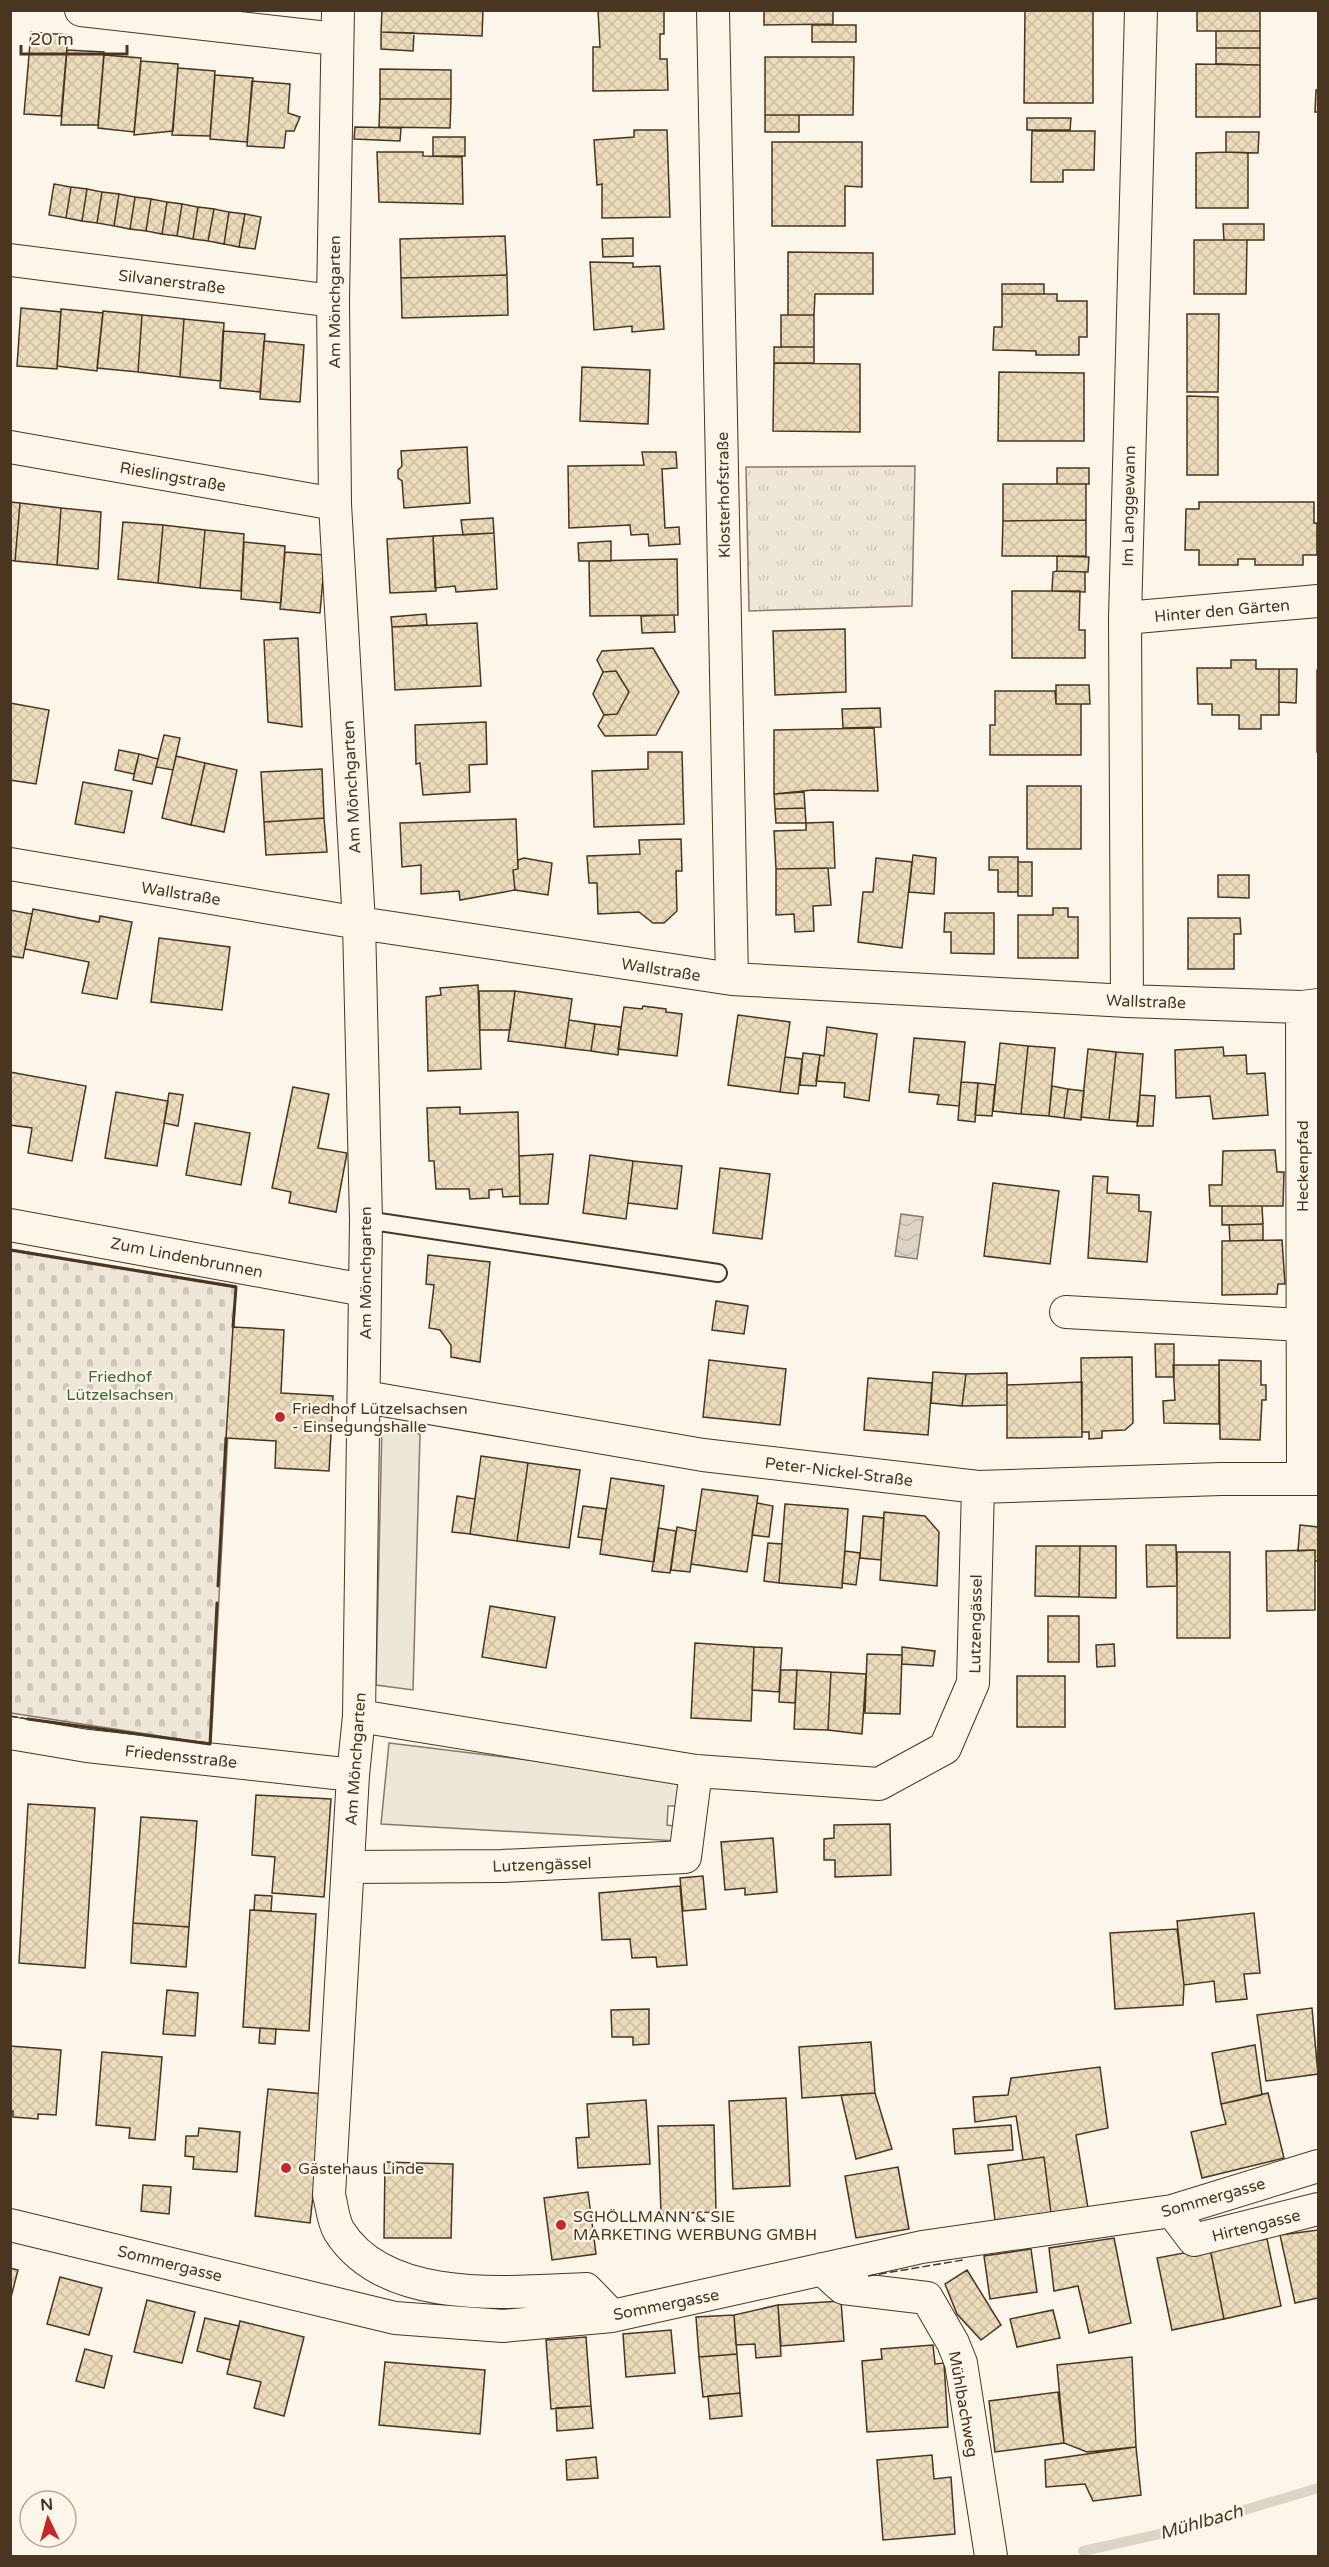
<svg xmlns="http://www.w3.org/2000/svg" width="1329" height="2567" font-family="'Varela Round',sans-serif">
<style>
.cemetery{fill:url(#cemetery-stones);stroke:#887966;stroke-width:1.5}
.park{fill:url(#park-tufts);stroke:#887966;stroke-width:1.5}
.parking{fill:#ede7d9;stroke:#887966;stroke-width:1.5}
.water{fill:url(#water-waves);stroke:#887966;stroke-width:1.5}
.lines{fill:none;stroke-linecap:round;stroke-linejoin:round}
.stream{stroke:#dcd4c6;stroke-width:10}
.building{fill:url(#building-cross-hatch);stroke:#4a3520;stroke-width:1.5}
.service-casing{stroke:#4a3520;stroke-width:20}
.minor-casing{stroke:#4a3520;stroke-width:34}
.service{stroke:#fbf6e9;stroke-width:16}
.minor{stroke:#fbf6e9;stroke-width:32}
.fence{stroke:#4a3520;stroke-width:1.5;stroke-dasharray:8 3;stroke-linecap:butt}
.wall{stroke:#4a3520;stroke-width:3}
.poi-dot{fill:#c62828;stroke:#fbf6e9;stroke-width:2}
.labels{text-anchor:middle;stroke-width:4.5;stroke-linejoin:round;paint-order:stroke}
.street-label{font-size:16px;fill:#4a3520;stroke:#fbf6e9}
.park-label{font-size:16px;fill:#436837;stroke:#fbf6e9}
.poi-label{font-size:16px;fill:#4a3520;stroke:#fbf6e9;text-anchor:start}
.water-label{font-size:18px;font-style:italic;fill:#4a3520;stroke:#fbf6e9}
</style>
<defs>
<pattern id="cemetery-stones" width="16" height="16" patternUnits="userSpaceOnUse" patternTransform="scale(1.5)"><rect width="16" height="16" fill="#ede6d9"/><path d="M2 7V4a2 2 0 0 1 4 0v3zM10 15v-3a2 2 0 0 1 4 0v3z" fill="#cdc6ba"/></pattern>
<pattern id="park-tufts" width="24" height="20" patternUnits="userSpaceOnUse" patternTransform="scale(1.5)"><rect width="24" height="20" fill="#ede6d9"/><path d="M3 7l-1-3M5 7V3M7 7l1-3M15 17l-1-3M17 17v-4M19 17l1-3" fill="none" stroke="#cdc6ba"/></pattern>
<pattern id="water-waves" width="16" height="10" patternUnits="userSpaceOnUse" patternTransform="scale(1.5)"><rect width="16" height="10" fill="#dcd4c6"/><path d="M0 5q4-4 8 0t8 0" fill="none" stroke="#beb7aa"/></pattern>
<pattern id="building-cross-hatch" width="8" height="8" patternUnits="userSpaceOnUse" patternTransform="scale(1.5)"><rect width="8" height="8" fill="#ecdcbc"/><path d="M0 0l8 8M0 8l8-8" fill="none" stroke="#ccbda1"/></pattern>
</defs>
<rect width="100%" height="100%" fill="#fbf6e9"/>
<!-- cemetery -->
<path class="cemetery" d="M10,1249L236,1286L211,1744L11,1713Z"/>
<!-- park -->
<path class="park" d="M915,466L912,606L749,611L746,467Z"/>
<!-- parking -->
<path class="parking" d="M382,1425L420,1434L413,1690L376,1685Z
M389,1743L685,1779L682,1806H668L667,1825L680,1827L678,1841L381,1824Z"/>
<!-- water -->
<path class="water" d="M901,1214L923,1217L917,1259L895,1256Z"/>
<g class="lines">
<!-- stream -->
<path class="stream" d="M1083,2551L1178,2530L1318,2488"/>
</g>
<!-- building -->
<path class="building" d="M382,10H483L482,36L381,32Z
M598,10H664V34H660V59H667L668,90L593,91V47H600Z
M764,10H833V24L764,25Z
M1025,10H1093V103H1024Z
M1197,10H1260V31H1197Z
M812,25H856V42H812Z
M1216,31H1260V48H1216Z
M31,32L68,35L61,116L24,114Z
M381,32L414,33L413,51L381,49Z
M1216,48H1260V65L1216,64Z
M67,50L104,52L98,125H61Z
M104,55L141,58L134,132L98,128Z
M765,57H854L853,115H765Z
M141,61L178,64L173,131L134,135Z
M1196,64L1260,65V117H1196Z
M178,68L215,71L210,136L172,135Z
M380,69L451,70V99H380Z
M215,75L253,78L247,142L210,139Z
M252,81L290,84L288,113L300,117L294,131H286L284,148L247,146Z
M1316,90H1318V112H1315Z
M380,99H451L450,128L379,127Z
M765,115H799V132H765Z
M1027,118H1071L1070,130H1027Z
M355,127L401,128L400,141L354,139Z
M634,130H667L670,217L602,218V184L597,185L594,140L634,137Z
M1032,131H1095L1094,170H1063V182H1031Z
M1226,132H1259L1258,153L1226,152Z
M433,137H465V156H433Z
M772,142H862V187L845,186V226H772Z
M377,152H423V156L462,157L463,204L379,202Z
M1226,152L1248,153V208H1196V153Z
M54,184L71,187L66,218L49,215Z
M71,187L87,189L82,221L66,218Z
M87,189L102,192L97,223L82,221Z
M102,192L119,194L114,226L97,223Z
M119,194L135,197L130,229L114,226Z
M135,197L151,199L146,231L130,229Z
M151,199L167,202L162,234L146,231Z
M167,202L182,204L177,236L162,234Z
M182,204L198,207L193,239L177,236Z
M198,207L214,209L208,241L193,239Z
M214,209L229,212L224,244L208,241Z
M229,212L245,214L239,247L224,244Z
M245,214L261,217L255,249L239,247Z
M1223,224H1264V240H1224Z
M505,236L507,275L401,278L400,239Z
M633,238V256L603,257L602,239Z
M1194,240H1247L1246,294H1194Z
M788,252L873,253V294H815L814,315H788Z
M590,262L633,263V267L660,266L664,329L632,332V326L594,330Z
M507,275L508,315L402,318L401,278Z
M1002,284H1044V294H1002Z
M1002,294H1057V301H1087V337H1079V355H1036V351L993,350L994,327H1002Z
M21,308L61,312L57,369L17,366Z
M61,309L103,313L97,371L57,366Z
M103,311L142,315L138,372L97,368Z
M1187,314H1219L1218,392H1187Z
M142,315L184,319L180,377L138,372Z
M781,315H814V347H781Z
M184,319L224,323L221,381L180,377Z
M223,331L265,334L260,392L220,388Z
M264,341L304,345L300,402L260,399Z
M774,347H814V363H774Z
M774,363L860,364V432L773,431Z
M582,367L650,370L648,424L580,421Z
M999,372L1084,373V441H998Z
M1187,396L1218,397V475H1187Z
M467,447L470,503L404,508L402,481L398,478V470L402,466L401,451Z
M642,452H676L677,468L662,469L665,528L679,527L680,544L649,546L648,534L631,535L630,525L569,528L568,466L644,465Z
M1057,468H1089V484H1057Z
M1003,484H1086V520L1003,521Z
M10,502L20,503L15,561L10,560Z
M1199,502H1314V523H1317V555H1303V565H1255V559H1238V565H1199V550H1185L1186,509H1199Z
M20,503L61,508L57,565L15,561Z
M61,508L101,512L98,569L57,565Z
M493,518L494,533L463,535L461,520Z
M1086,520V556H1002L1003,521Z
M123,522L163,525L158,583L118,579Z
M163,525L205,530L200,588L158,583Z
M205,530L244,534L241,591L200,588Z
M494,533L497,589L456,592L455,586L435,588L433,536Z
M433,536L436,591L390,593L387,539Z
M611,541V561H579L578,543Z
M244,542L285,546L281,603L241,599Z
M285,552L325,555L320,613L280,609Z
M1057,556L1089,557L1088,572L1057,571Z
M677,559L678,615L590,616L589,561Z
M1057,571L1085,572V592L1052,591L1053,572Z
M1012,591H1080L1079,630H1085V658H1012Z
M426,614L427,625L392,627L391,617Z
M674,615L675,632L642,633L641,616Z
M477,623L481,686L395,690L392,627Z
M845,629L846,692L775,695L773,631Z
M298,638L302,727L268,722L264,640Z
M653,648L679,692L656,735L605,736L598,726L604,715L617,714L629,692L616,671L603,672L597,660L602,651Z
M1231,660H1256V669H1279V715H1261V729H1239V715H1212V704H1198L1197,668H1231Z
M1279,669H1297L1296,703L1279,702Z
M1317,670H1318V752H1317Z
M616,671L629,692L617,714L604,715L593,694L603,672Z
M1056,685H1089L1090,704H1056Z
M995,691H1055L1056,704H1081V755H990V725H995Z
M10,703L49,710L36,784L10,780Z
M880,708L881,727L843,728L842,709Z
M486,722L487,764L469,765L470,792L423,795L420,763L416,764L415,725Z
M874,728L878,791L813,790L774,794V730Z
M164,735L180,738L173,770L156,767Z
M119,750L139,754L134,774L115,770Z
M648,752H682L684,824L594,827L592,771L648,769Z
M139,754L158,759L152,784L133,780Z
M176,756L205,763L191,825L162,818Z
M205,763L237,770L224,832L191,825Z
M322,769L324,818L264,822L261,772Z
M83,782L132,791L124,833L75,824Z
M1027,786H1081V849H1027Z
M804,792L805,808L775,809L774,794Z
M805,808L806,823H776L775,809Z
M324,818L327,852L266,855L264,822Z
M516,819L518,869L513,870L515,890L460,900L459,891L421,894V865L402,867L400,823Z
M833,822L835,868L776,869L774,831L806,830V823Z
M681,839L682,871H676L677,911L664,923H653L639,912L598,914L597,883H589L587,856L640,854L639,840Z
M913,855L936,858L934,894L909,892Z
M989,857H1018V892H998V870H989Z
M524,858L552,863L548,895L515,890L513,870L518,869V860Z
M876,858L912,862L902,948L858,942L863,892H873Z
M1018,862H1032V896H1018Z
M828,868L831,905L813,906L814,931L795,932L794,914L776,915V869Z
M1218,875H1249V898L1218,897Z
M1053,908H1068V917H1078V958H1018V915H1053Z
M33,909L99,922L100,916L132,922L117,999L82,993L89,962L25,949Z
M10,910L32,914L23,958L10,956Z
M945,913H994V954L951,953V932H944Z
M1188,918H1240L1241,934H1234V969H1188Z
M159,938L230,947L222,1010L151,1002Z
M478,985L481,1069L428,1071L426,997L441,995L440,988Z
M479,991H515L510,1030H480Z
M515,991L572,999L565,1048L508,1041Z
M643,1006L666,1009V1012L682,1014L677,1056L618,1049L624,1007L642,1009Z
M738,1015L790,1022L780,1092L728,1085Z
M569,1020L595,1024L591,1051L565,1048Z
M595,1024L621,1027L618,1055L591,1051Z
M827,1027L877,1034L869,1101L844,1097L845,1083L816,1081L820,1055L824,1056Z
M914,1038L965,1042L959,1106L937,1104L939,1095L909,1092Z
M1000,1043L1028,1046L1021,1114L993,1111Z
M1028,1046L1055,1048L1049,1116L1021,1114Z
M1223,1047L1224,1056L1246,1055L1247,1074L1265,1073L1268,1115L1213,1119L1210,1096L1176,1098L1175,1050Z
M1088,1049L1116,1052L1109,1120L1081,1117Z
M1116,1052L1143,1054L1138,1122L1109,1120Z
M803,1053L820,1055L816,1086L800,1085Z
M785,1057L802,1059L798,1094L780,1092Z
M10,1072L86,1086L72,1161L28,1153L32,1128L10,1125Z
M961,1082L978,1083L975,1122L958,1120Z
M978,1083L995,1085L992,1116L975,1115Z
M1052,1086L1068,1089L1064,1118L1049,1116Z
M293,1087L329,1094L318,1148L347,1153L336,1212L289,1203L291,1192L272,1188Z
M1068,1089L1084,1091L1081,1120L1064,1118Z
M116,1092L168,1101L157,1166L105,1158Z
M169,1093L183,1095L178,1126L164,1123Z
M1140,1095L1155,1096L1153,1126H1137Z
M460,1107V1114L518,1112L520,1196L503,1197L502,1189L489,1190V1198L470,1199L469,1189H436L434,1161H429L427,1108Z
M195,1123L250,1133L241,1185L186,1175Z
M1275,1150L1277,1172H1284L1283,1206H1210L1209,1185H1222L1223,1151Z
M553,1154L548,1204H520L519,1156Z
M590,1155L633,1161L626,1219L583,1213Z
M633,1161L682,1166L677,1209L628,1203Z
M720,1168L770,1174L762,1239L713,1233Z
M1093,1176L1108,1177L1107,1193L1139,1195V1211L1151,1212L1147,1262L1088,1258Z
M993,1183L1059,1191L1050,1264L984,1256Z
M1222,1206H1262L1263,1224L1222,1225Z
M1263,1224V1240L1230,1241L1229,1225Z
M1282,1240L1285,1284H1278L1277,1294L1222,1295V1241Z
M428,1255L490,1262L480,1362L451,1357V1345L440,1330L429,1328L434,1285L426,1284Z
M716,1301L748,1306L744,1334L712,1330Z
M233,1327L284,1330L281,1393L333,1396L329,1471L275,1468L276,1441L226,1438Z
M1155,1344H1174V1377H1156Z
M1132,1357L1133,1423L1125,1430L1102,1431V1438L1089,1439V1432H1082L1081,1358Z
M709,1360L786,1369L780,1425L703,1417Z
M1219,1360L1261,1361V1385H1266V1400H1262L1260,1440L1220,1439Z
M1173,1365H1219V1424L1164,1423L1163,1401L1175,1400Z
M933,1372L966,1374L962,1406L931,1403Z
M1007,1373V1405L962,1406L966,1374Z
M868,1378L932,1383L928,1435L864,1430Z
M1082,1382V1437L1007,1438V1385Z
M481,1456L528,1463L517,1541L470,1534Z
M528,1463L580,1470L569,1548L517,1541Z
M611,1478L664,1486L654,1562L600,1554Z
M702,1489L758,1496L747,1572L691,1564Z
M457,1496L475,1499L470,1534L452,1532Z
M757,1503L773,1506L769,1537L752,1535Z
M785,1504L848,1509L842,1588L779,1583Z
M583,1506L606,1509L602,1540L578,1537Z
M884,1512L925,1516L939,1532L937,1586L880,1580Z
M863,1516L884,1518L881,1560L860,1558Z
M1300,1525L1318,1527V1561H1315V1550L1298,1551Z
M677,1527L696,1531L690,1572L671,1570Z
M658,1528L676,1531L670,1573L652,1571Z
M768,1543L782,1544L779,1583L764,1581Z
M1146,1545H1176L1177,1586L1147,1587Z
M1036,1546H1080L1079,1597L1035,1596Z
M1080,1546H1116V1598L1079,1597Z
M1315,1550V1610L1267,1611L1266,1551Z
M845,1551L860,1553L856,1585L842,1583Z
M1177,1552H1230V1638H1177Z
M490,1606L555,1617L546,1668L482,1657Z
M1048,1616H1079V1662H1048Z
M695,1643L754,1647L751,1721L691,1718Z
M1114,1644L1115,1666L1097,1667L1096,1645Z
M754,1647L782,1648L779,1692L752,1690Z
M902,1647L935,1651L933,1666L902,1664Z
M867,1654L902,1655L900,1714L865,1713Z
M781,1670H797L795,1703L779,1702Z
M797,1670L831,1672L828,1730L794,1729Z
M831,1672L866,1674L862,1734L828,1730Z
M1017,1676H1065V1727H1017Z
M256,1795L331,1799L324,1897L272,1893L275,1857L252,1855Z
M28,1804L95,1808L85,1968L19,1963Z
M141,1817L197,1821L189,1927L133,1923Z
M890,1824L891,1875L835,1877V1860H824V1839L834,1838V1825Z
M773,1838L777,1892L745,1895V1888L725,1890L721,1842Z
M703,1876L706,1909L683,1911L680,1878Z
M680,1886L687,1965L657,1967L656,1957L632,1958L630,1939L602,1940L599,1893Z
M255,1895L272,1896L271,1911L254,1910Z
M250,1910L316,1914L309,2031L243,2027Z
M1254,1913L1260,1973L1244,1974L1247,1999L1216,2002L1214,1981L1184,1985L1177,1921Z
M133,1923L189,1927L186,1967L131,1963Z
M1177,1929L1184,1985L1183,2005L1115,2009L1110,1933Z
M167,1990L198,1993L195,2036L163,2034Z
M1312,2008L1318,2074L1266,2081L1257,2015Z
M649,2009V2044L633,2045V2037H612L611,2010Z
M260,2028L276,2029L275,2044L259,2043Z
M871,2042L875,2093L802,2098L799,2047Z
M1255,2045L1262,2095L1221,2104L1212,2053Z
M10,2046L61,2050L56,2115L38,2114V2119L13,2117V2111H10Z
M102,2052L162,2057L155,2140L129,2138L130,2128L96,2125Z
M1100,2067L1108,2128L1076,2135L1088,2208L1051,2213L1044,2157L1023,2160L1016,2116L975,2122L973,2097L1008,2095L1011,2078Z
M268,2089L324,2094L310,2223L255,2216Z
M875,2093L892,2149L856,2159L841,2095Z
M1268,2093L1284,2158L1202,2178L1191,2132L1226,2124L1221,2104Z
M786,2098L790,2186L733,2189L729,2101Z
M646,2100L650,2164L578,2168L576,2138L589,2137L587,2104Z
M714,2125L716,2212L661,2214L658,2126Z
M1011,2125L1013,2150L955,2154L953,2129Z
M199,2128L240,2132L237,2172L193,2169L194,2157L185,2156L186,2136H198Z
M1044,2157L1051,2213L995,2220L988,2165Z
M385,2162L453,2164L451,2238H384Z
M898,2167L909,2229L856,2238L845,2176Z
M143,2185L171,2187L169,2214L141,2211Z
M588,2192L596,2254L552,2260L544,2198Z
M1318,2230V2298L1295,2303L1280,2235Z
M1114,2238L1131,2323L1089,2333L1078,2286L1054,2291L1049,2248Z
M1267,2239L1281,2306L1224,2319L1210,2248Z
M1210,2248L1224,2319L1172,2330L1157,2258Z
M1031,2249L1037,2292L990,2299L984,2256Z
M10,2268L18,2270L10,2301Z
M967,2270L1001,2325L981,2340L957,2314L945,2284Z
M60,2277L102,2288L89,2335L47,2324Z
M147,2300L195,2312L182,2363L134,2352Z
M841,2301L844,2341L781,2346L778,2305Z
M778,2305L781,2356L756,2358L755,2344L736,2345L734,2315Z
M1053,2310L1060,2338L1017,2347L1010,2319Z
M734,2315L737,2354L699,2357L696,2317Z
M205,2318L239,2326L230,2360L197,2351Z
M240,2321L304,2337L284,2416L254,2408L261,2382L227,2374Z
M671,2330L675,2373L626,2377L623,2334Z
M586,2337L591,2406L551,2409L546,2340Z
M933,2345L935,2364L944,2363L948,2427L867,2432L862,2361L882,2359L881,2349Z
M85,2349L112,2356L104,2388L76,2381Z
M737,2354L740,2393L703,2397L699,2357Z
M1132,2357L1136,2447L1087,2452L1064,2443L1057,2365Z
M385,2362L485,2370L480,2434L379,2425Z
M1058,2392L1064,2443L995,2452L989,2401Z
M740,2393L742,2416L710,2419L708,2396Z
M591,2406L593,2428L557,2431L556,2408Z
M1136,2447L1141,2495L1093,2501L1085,2484L1046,2487L1045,2460Z
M932,2455L934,2479L951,2477L955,2534L883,2540L877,2460Z
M596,2457L598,2478L567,2480L566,2460Z"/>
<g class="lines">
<!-- service casing -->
<g class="service-casing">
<path id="service" d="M366,1220L718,1273"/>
</g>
<!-- minor casing -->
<g class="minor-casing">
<path id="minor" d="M81,10L336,39
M338,10L333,301L335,504L359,923L366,1220L359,1716L353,1775L329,2195C332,2206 333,2221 339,2231C386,2306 510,2292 586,2289L612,2316
M713,10L732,979
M10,260L333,301
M10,447L335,504
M1125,618L1318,601
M10,864L359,923L732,979L1127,1001L1302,1007L1318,1005
M1127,1001L1125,618L1141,10
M1302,1007L1303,1479
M10,1225L364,1290
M1066,1312L1302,1325
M365,1397L703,1455L978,1487L1221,1479H1318
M359,1716L696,1771L879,1784L945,1748L973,1683L978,1487
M10,1733L87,1746L353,1775
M348,1867L502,1866L685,1857L696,1771
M1172,2211L1194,2240L1318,2209
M10,2225L395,2318L503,2326L612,2316L922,2247L1172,2211L1318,2166
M822,2269L843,2288L927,2298L953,2343L961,2363L991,2556"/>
</g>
<!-- service -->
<use href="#service" class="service"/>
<!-- minor -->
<use href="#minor" class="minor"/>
<!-- fence -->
<path class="fence" d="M10,1716L28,1719
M868,2276L963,2260"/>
<!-- wall -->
<path class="wall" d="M10,1250L236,1287L233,1327
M218,1586L226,1438
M28,1719L210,1744L217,1603"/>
</g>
<!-- markers -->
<g class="poi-dot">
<circle cx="280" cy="1417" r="6"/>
<circle cx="286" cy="2168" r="6"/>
<circle cx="561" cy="2225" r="6"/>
</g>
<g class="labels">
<!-- street labels -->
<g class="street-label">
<text transform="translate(172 281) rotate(7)" y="6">Silvanerstraße</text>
<text transform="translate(334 302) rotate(-90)" y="6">Am Mönchgarten</text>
<text transform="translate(173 476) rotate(10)" y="6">Rieslingstraße</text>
<text transform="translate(723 495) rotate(-91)" y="6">Klosterhofstraße</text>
<text transform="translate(1128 506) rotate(-89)" y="6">Im Langgewann</text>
<text transform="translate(1222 610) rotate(-5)" y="6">Hinter den Gärten</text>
<text transform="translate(351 787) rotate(-93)" y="6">Am Mönchgarten</text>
<text transform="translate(181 893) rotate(9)" y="6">Wallstraße</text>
<text transform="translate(661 969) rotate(9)" y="6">Wallstraße</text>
<text transform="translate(1146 1001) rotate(2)" y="6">Wallstraße</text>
<text transform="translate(1302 1166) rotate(-90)" y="6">Heckenpfad</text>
<text transform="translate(187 1257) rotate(11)" y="6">Zum Lindenbrunnen</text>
<text transform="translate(365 1273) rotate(-90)" y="6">Am Mönchgarten</text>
<text transform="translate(839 1471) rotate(7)" y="6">Peter-Nickel-Straße</text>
<text transform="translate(975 1624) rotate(-89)" y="6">Lutzengässel</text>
<text transform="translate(181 1756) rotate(6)" y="6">Friedensstraße</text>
<text transform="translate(355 1759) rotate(-86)" y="6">Am Mönchgarten</text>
<text transform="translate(542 1864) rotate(-2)" y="6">Lutzengässel</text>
<text transform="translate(1213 2197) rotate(-16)" y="6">Sommergasse</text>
<text transform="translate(1256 2225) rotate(-14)" y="6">Hirtengasse</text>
<text transform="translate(170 2263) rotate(14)" y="6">Sommergasse</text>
<text transform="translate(666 2304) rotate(-11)" y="6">Sommergasse</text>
<text transform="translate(964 2404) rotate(80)" y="6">Mühlbachweg</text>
</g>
<!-- park labels -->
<g class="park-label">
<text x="120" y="1382">Friedhof<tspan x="120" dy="18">Lützelsachsen</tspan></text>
</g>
<!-- poi labels -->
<g class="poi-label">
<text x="292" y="1414">Friedhof Lützelsachsen<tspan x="292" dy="18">- Einsegungshalle</tspan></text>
<text x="298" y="2174">Gästehaus Linde</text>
<text x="573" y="2222">SCHÖLLMANN &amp; SIE<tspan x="573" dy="18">MARKETING WERBUNG GMBH</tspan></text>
</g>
<!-- water labels -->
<g class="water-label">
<text transform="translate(1201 2522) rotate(-16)" y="6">Mühlbach</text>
</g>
</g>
<!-- border -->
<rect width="1329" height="2567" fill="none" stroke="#4a3520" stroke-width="24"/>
<!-- north arrow -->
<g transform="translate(48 2519) rotate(355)"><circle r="28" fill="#fbf6e9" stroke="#b4a999" stroke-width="1.5"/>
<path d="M0-4.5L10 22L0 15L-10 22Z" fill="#c62828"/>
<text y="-9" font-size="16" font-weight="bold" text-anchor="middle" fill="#4a3520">N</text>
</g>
<!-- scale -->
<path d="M21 45v9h106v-9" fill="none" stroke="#4a3520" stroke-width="3"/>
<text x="30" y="45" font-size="18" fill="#4a3520" stroke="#fbf6e9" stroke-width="4.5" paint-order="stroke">20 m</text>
</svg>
